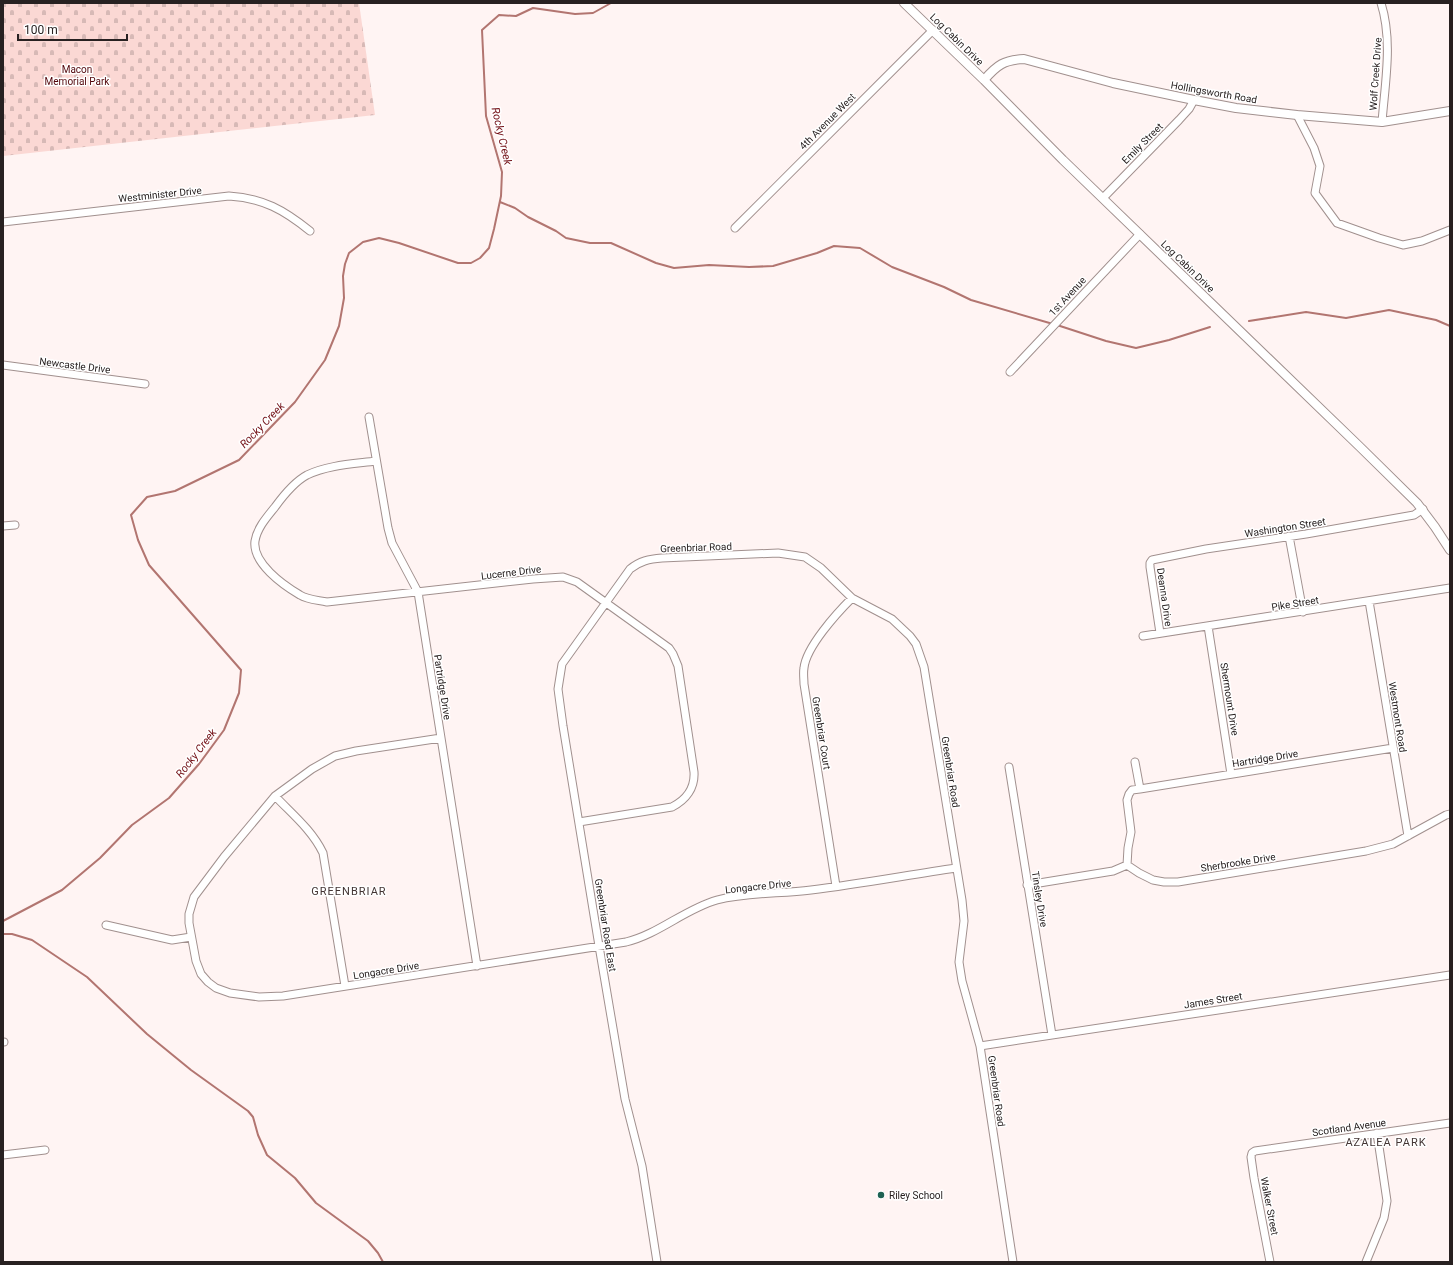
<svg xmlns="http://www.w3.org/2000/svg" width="1453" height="1265" font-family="Roboto,sans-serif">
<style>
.cemetery{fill:url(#cemetery-stones)}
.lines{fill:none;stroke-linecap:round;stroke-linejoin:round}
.stream{stroke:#b27570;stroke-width:2}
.minor-casing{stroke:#a1908e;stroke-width:9}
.tertiary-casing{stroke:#a1908e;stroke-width:10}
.minor{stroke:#fff;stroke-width:7}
.tertiary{stroke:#fff;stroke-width:8}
.poi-dot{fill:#1e6253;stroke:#fff;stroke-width:1.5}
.labels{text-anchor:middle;stroke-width:3;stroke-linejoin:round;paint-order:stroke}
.street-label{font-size:10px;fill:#282121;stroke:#fff}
.park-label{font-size:10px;fill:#52060b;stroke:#fff}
.poi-label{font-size:10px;fill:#282121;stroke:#fff;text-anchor:start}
.water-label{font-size:11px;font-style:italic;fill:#720e14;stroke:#fff}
.neighbourhood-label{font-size:11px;letter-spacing:1px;fill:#433534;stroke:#fff}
</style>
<defs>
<pattern id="cemetery-stones" width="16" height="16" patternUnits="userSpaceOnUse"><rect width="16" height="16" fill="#fbd8d4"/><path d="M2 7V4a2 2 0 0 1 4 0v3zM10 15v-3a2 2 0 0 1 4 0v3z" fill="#d7b9b6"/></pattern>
</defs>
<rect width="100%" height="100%" fill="#fff4f3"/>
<!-- cemetery -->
<path class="cemetery" d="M3,3H359L375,115L3,156Z"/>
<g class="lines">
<!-- stream -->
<path class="stream" d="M500,202L515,208L528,217L556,231L566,238L590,243H611L656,263L674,268L709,265L749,267L773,266L817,253L834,246L860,248L892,267L944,287L971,300L1053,324
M1249,321L1306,312L1346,318L1389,310L1436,320L1450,326
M1057,325L1106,341L1136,348L1169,340L1210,327
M3,921L62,890L100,858L132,825L169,798L199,764L224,730L239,693L241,670L149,565L138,540L131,515L147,497L175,491L239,460L295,402L325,360L339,326L344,298L343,276L345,264L349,253L363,242L379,238L399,243L458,263H471L480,258L489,248L494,229L501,196L502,172L486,116L482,30L499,15L516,16L533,8L575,14L593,13L611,3
M3,934H12L32,940L87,977L147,1034L191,1070L248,1111L253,1117L258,1135L267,1155L295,1178L316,1203L368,1241L378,1253L383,1262"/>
<!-- minor casing -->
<g class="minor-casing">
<path id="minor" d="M1381,3C1393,41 1385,83 1382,122
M1297,115L1314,148L1320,166L1315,193L1337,223L1379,238L1403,245L1422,241L1450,230
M1103,198L1179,120L1189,109L1194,100
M3,222L229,196C263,198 284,210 310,231
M735,228L933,30
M3,365L145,384
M1010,372L1140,234
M369,417L388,528L392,543L418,592L477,966
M376,461C353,464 328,465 307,475C294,482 283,496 275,507C267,517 257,528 255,541C252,563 283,585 300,595C308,600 318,600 327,602L533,579L563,577L577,582L669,648L673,654L678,666L694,772C695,788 686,800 672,807L579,822
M3,526L15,525
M1289,536L1303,612
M1369,601L1408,836
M1208,626L1231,774
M1160,633L1150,567V563L1152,560L1206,549L1306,534L1414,515L1423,509
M1143,636L1450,588
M441,738L356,751L335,756L312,769L275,796L224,857L194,897L189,914V923L196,961L201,974L208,982L216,988L230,993L259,997L283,996L626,942C659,934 685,909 717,900C748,892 780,894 811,890C860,884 908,875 956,868
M1009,767L1052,1035
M1140,789L1393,748
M275,796C292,814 312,830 323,853L345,986
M1127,865L1139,873L1153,880L1164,882H1178L1366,851L1393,844L1446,815L1450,814
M1127,865L1128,848L1131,832L1127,800L1129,794L1132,790L1140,789L1135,762
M1027,885L1113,871L1127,865
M836,886L804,684C804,679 803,673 804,668C806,647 837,613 852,598
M106,925L172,940L191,937
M3,1042H4
M980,1046L1450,975
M3,1155L45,1150
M657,1262L642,1166L625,1099L599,946L563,726L558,689L562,664L630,569C640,561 649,559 662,558L778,553L805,557L821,568L852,598L892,619L910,636L916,644L924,667L962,900L964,921L959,962L962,981L980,1046L1013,1262
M1270,1262L1254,1178L1251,1157L1252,1153L1255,1151L1450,1123
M1366,1262L1384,1218L1387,1201L1377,1133"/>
</g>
<!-- tertiary casing -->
<g class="tertiary-casing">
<path id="tertiary" d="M904,3L984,80L1063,160L1359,446L1417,503L1435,527L1450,550
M984,80C997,65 1004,60 1024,59L1113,83L1194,100L1236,108L1297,115L1382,122L1450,111"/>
</g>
<!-- minor -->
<use href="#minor" class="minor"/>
<!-- tertiary -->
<use href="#tertiary" class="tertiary"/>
</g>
<!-- markers -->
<circle class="poi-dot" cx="881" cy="1195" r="4"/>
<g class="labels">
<!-- street labels -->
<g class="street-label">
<text transform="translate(957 39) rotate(44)" y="4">Log Cabin Drive</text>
<text transform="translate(1375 74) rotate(-86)" y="4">Wolf Creek Drive</text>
<text transform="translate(1214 92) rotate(10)" y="4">Hollingsworth Road</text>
<text transform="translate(827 121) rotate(-45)" y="4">4th Avenue West</text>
<text transform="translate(1142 143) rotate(-45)" y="4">Emily Street</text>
<text transform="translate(160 194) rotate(-6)" y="4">Westminister Drive</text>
<text transform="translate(1188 266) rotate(44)" y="4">Log Cabin Drive</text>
<text transform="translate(1067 296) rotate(-47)" y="4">1st Avenue</text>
<text transform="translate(75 365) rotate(7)" y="4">Newcastle Drive</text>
<text transform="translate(1285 527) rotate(-9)" y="4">Washington Street</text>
<text transform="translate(696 547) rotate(-2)" y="4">Greenbriar Road</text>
<text transform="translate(511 572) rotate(-7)" y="4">Lucerne Drive</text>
<text transform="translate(1165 597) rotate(82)" y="4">Deanna Drive</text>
<text transform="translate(1295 603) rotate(-9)" y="4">Pike Street</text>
<text transform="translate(443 687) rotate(81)" y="4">Partridge Drive</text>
<text transform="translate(1230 699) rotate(81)" y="4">Shermount Drive</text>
<text transform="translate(1398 717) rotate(81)" y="4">Westmont Road</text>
<text transform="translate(822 733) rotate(81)" y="4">Greenbriar Court</text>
<text transform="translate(1265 758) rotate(-9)" y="4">Hartridge Drive</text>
<text transform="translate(951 772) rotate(81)" y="4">Greenbriar Road</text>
<text transform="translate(1238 862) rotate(-9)" y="4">Sherbrooke Drive</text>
<text transform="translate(758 886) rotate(-6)" y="4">Longacre Drive</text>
<text transform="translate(1040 899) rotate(81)" y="4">Tinsley Drive</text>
<text transform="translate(606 925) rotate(81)" y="4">Greenbriar Road East</text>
<text transform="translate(386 970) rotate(-9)" y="4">Longacre Drive</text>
<text transform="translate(1213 1000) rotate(-9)" y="4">James Street</text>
<text transform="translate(997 1091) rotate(82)" y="4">Greenbriar Road</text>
<text transform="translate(1349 1127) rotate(-8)" y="4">Scotland Avenue</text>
<text transform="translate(1270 1206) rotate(79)" y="4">Walker Street</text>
</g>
<!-- park labels -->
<g class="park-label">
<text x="77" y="73">Macon<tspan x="77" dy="12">Memorial Park</tspan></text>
</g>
<!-- poi labels -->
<g class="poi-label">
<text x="889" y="1199">Riley School</text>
</g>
<!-- water labels -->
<g class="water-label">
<text transform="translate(502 136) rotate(77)" y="4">Rocky Creek</text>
<text transform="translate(262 425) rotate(-46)" y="4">Rocky Creek</text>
<text transform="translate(196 753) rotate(-52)" y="4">Rocky Creek</text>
</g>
<!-- neighbourhood labels -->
<g class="neighbourhood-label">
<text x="349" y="895">GREENBRIAR</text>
<text x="1386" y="1146">AZALEA PARK</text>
</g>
</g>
<!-- border -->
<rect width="1453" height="1265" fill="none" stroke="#282121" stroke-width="8"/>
<!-- scale -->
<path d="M18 34v6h109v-6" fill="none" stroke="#282121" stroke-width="2"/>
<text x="24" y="34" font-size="12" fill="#282121" stroke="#ffffff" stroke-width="3" paint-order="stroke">100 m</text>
</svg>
